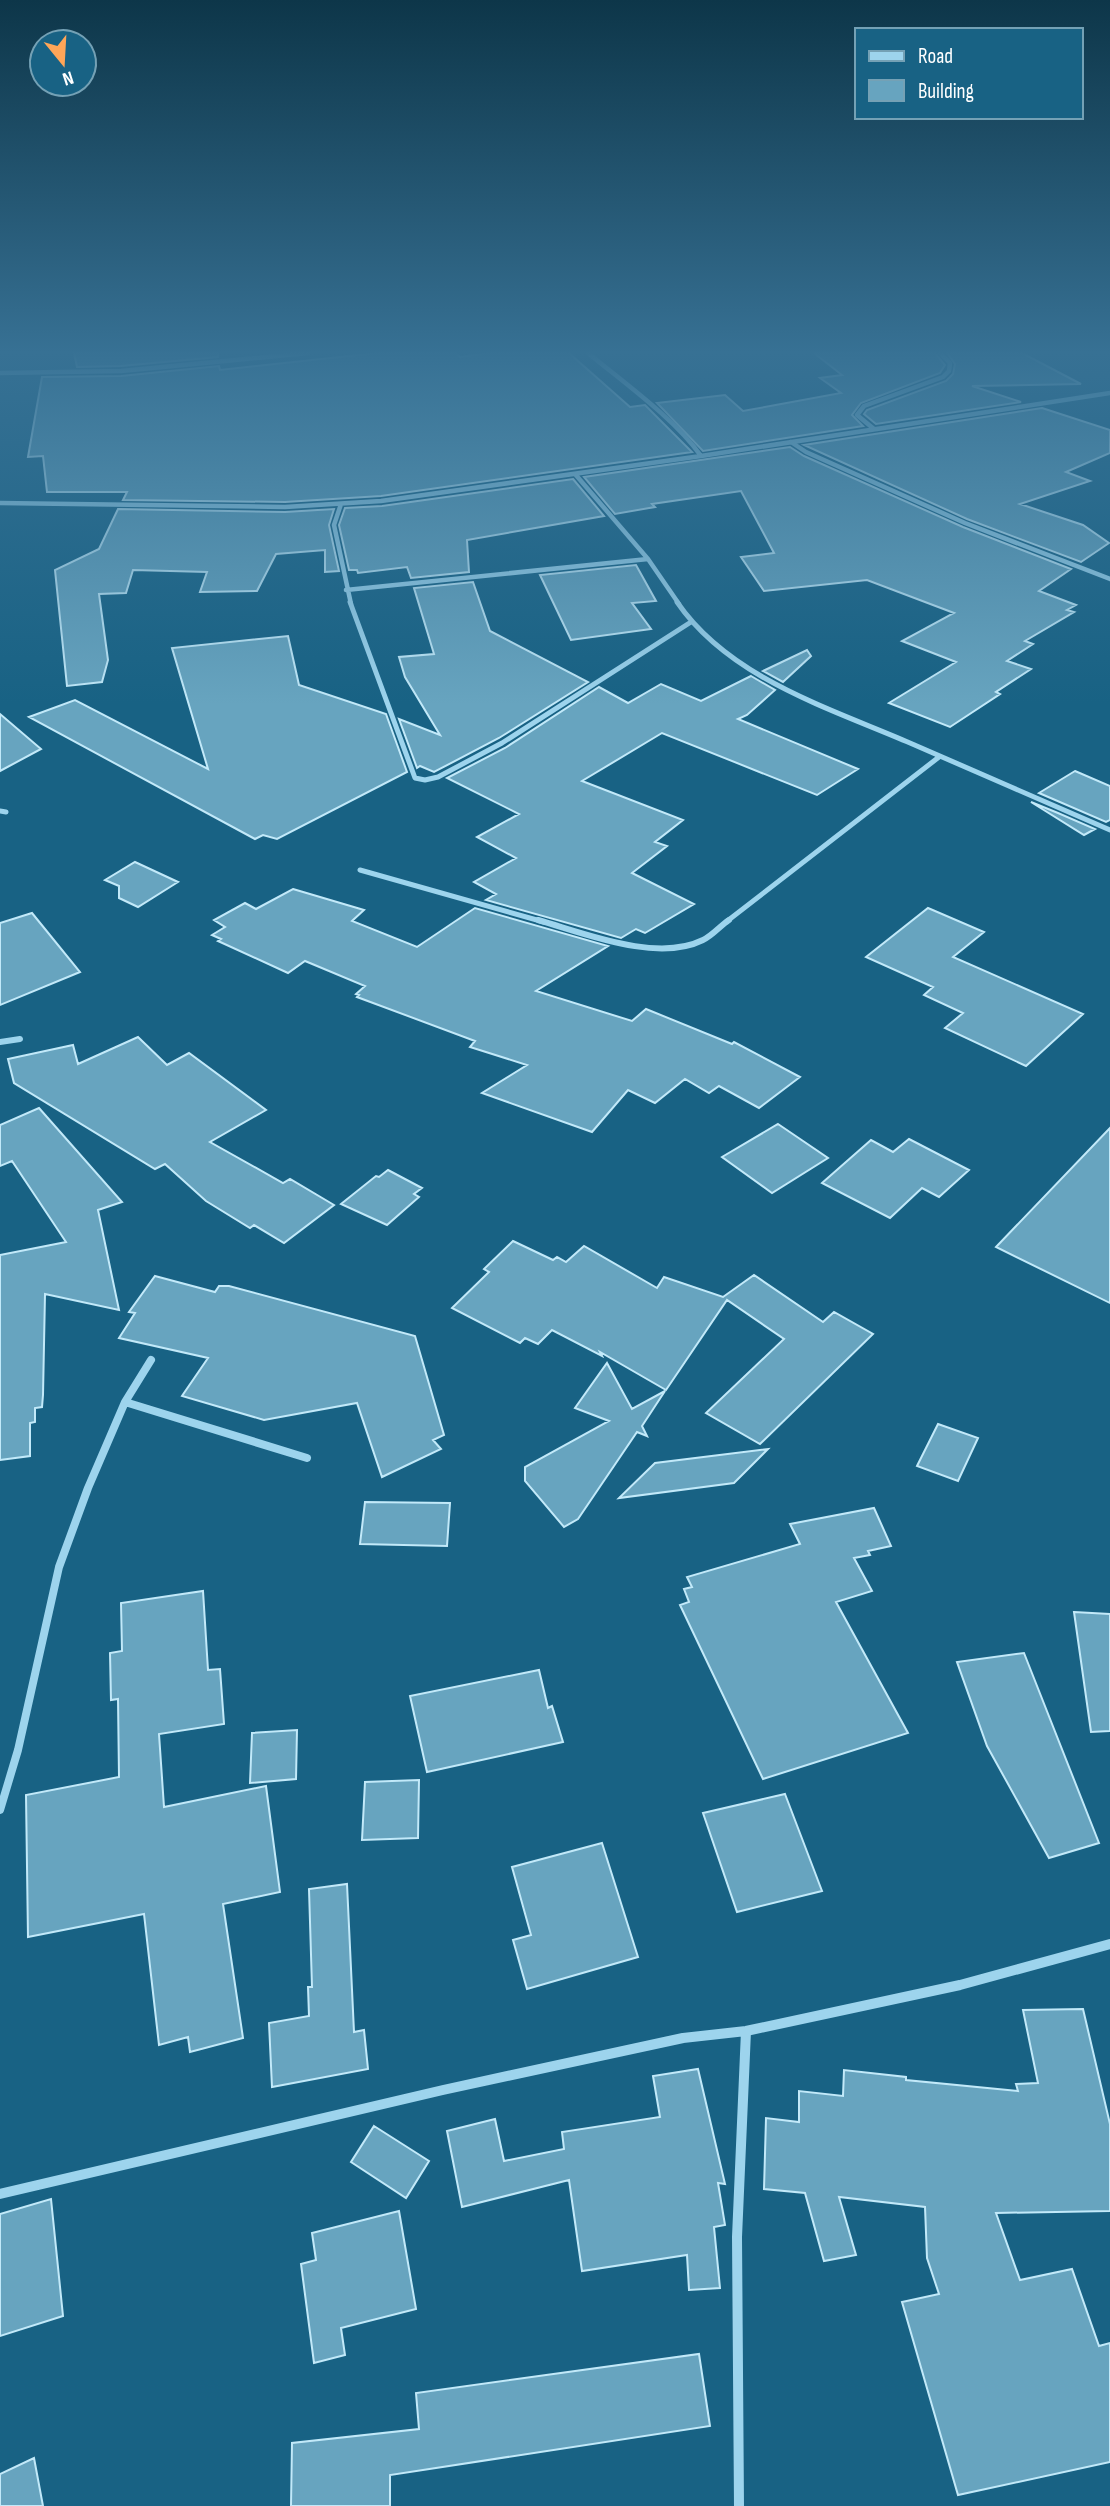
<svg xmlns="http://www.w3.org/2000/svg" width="1110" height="2506" font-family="'Sofia Sans Condensed',sans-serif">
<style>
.building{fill:#67a4bf;stroke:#c2e9f9;stroke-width:2}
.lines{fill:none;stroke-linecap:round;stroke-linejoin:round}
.minor-far4{stroke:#9dd4ed;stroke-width:4.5}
.minor-far3{stroke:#9dd4ed;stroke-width:5}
.minor-far2{stroke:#9dd4ed;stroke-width:6}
.minor-far1{stroke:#9dd4ed;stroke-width:8}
.minor{stroke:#9dd4ed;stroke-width:10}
</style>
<rect width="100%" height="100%" fill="#186284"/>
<!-- building -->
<path class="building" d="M74,353H218V357L121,366L77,367Z
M377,353H457L460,357L489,353H569L630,407L645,405L692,452L381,496L285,502L123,500L127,492H47L43,456L28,457L42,377L121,376L219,366L220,370Z
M814,353H935L945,365L940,373L861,403L852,415L863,426L703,451L657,403L725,395L743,411L841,393L820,378L842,375Z
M947,353H1022L1081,384L972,386L1021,402L876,424L864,414L867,410L946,381L953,374L955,364Z
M1042,408L1110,430V453L1066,472L1090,481L1020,504L1083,525L1109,543L1081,562L967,519L804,445Z
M790,447L804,456L963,527L1071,569L1039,591L1076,605L1067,610L1074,612L1025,641L1033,644L1007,661L1031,669L996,692L1000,694L950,727L889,703L956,662L902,641L954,613L867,580L764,591L741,557L774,553L741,491L652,504L655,507L615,514L584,477Z
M573,479L604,516L467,540L469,572L411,578L407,567L358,573L357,570H349L339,525L345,508L382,506Z
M118,509L285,512L334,509L329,525L339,571L325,572V550L276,554L257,591L200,592L207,572L133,570L126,593L99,594L108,660L102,682L67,686L55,570L99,549Z
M636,565L656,601L632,603L651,629L571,640L540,575Z
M473,582L490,631L588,682L499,738L434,772L420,766L417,768L399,719L440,735L405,677L399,657L434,654L414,588Z
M288,636L299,685L386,714L407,772L277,839L263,835L255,839L29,717L75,700L208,769L172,648Z
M807,650L811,656L783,682L763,671Z
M751,676L775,690L747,715L738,719L858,769L817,795L662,733L582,781L683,820L655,842L667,846L632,873L694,904L645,933L636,929L621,938L486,900L496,894L474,882L516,858L477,837L519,814L447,778L505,748L599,687L628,703L661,684L701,701Z
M0,714L41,749L0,771Z
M1075,771L1110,786V820L1106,822L1039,793Z
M1031,802L1058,813L1095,829L1084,835Z
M135,862L178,882L138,907L119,898V886L105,880Z
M293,889L364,910L352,921L417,947L475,908L608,946L536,991L632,1021L646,1009L732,1044L734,1042L800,1077L759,1108L719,1086L709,1093L685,1079L655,1103L628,1090L592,1132L482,1093L527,1065L470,1047L475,1041L357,997L359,995L356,994L365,986L305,961L288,973L218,941L221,939L212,935L225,927L214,920L245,903L256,909Z
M928,908L984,932L953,957L1083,1014L1026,1066L945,1028L963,1013L924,995L933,987L866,957Z
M32,913L80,972L0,1005V923Z
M138,1037L167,1065L189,1053L266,1110L210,1142L283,1183L290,1179L334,1205L284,1243L254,1225L250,1228L206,1201L165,1164L155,1169L14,1083L8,1059L73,1045L78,1064Z
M39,1108L122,1202L98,1210L119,1310L45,1294L43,1395L42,1407L35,1408V1422L30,1423V1456L0,1460V1255L66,1242L12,1161L0,1166V1125Z
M778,1124L828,1158L772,1193L722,1157Z
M1110,1128V1303L996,1247Z
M909,1139L969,1170L939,1197L922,1188L890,1218L822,1183L871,1140L893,1152Z
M388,1170L422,1188L414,1194L419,1197L387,1225L341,1204L376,1176L379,1177Z
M513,1241L553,1260L557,1257L566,1262L584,1246L657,1288L664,1277L723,1297L754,1275L823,1322L834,1312L873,1334L760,1444L706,1413L784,1339L727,1300L666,1390L600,1352L602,1356L552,1330L538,1344L525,1338L520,1343L452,1308L489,1272L484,1269Z
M155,1276L215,1292L219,1286H229L415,1336L444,1435L433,1440L441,1449L382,1477L357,1403L264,1420L182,1396L208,1358L119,1338L135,1313L129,1312Z
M607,1363L632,1409L665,1391L642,1426L647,1436L637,1432L578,1519L564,1527L525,1481V1467L609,1421L575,1408Z
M938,1424L978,1438L958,1481L917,1466Z
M768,1449L734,1483L619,1498L655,1463Z
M365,1502L450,1503L447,1546L360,1544Z
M874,1508L891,1546L868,1551L870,1555L854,1558L872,1591L836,1602L908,1733L763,1779L680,1605L689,1602L684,1589L692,1587L687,1577L800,1544L790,1524Z
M203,1591L208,1670L220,1669L224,1724L159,1734L164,1807L266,1786L280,1892L223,1904L243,2038L190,2052L188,2037L159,2045L144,1914L28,1937L26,1795L119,1777L118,1699L111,1700L110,1653L122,1651L121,1603Z
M1074,1612L1110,1614V1731L1091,1732Z
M1024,1653L1099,1843L1049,1858L987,1746L957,1662Z
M539,1670L548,1708L552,1706L563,1742L427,1772L410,1696Z
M297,1730L296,1779L250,1783L252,1733Z
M419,1780L418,1838L362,1840L365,1782Z
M785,1794L822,1891L737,1912L703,1813Z
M602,1843L638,1957L527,1989L513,1940L531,1935L512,1867Z
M347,1884L354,2032L364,2030L368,2069L272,2087L269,2023L309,2016L308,1987H312L309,1889Z
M1083,2009L1110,2124V2211L996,2213L1020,2280L1072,2269L1099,2346L1110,2343V2462L958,2495L902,2302L939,2294L927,2258L925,2207L839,2197L856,2255L824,2261L805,2193L764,2189L766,2118L799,2122V2091L843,2096L844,2070L906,2077V2080L1018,2091L1016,2084L1038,2083L1023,2010Z
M698,2069L725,2184L718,2183L725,2225L714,2227L720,2288L689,2290L687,2255L582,2271L569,2180L462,2207L447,2131L495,2119L504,2161L564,2149L562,2132L660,2117L653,2076Z
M374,2126L429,2161L406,2198L351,2162Z
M51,2199L63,2316L0,2336V2214Z
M399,2211L416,2309L341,2328L345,2355L314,2363L301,2264L316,2260L312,2233Z
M699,2354L710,2426L390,2475V2506H291L292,2443L419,2429L416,2393Z
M34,2458L43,2506H0V2474Z"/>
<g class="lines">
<!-- minor-far4 -->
<path class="minor-far4" d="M588,353C623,382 675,419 701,456
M0,373L121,371L308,353
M874,429L857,415L864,406L943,377L949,371L950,363L940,353
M791,442L806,452L965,523L1110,579
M575,474L648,559L679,604
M0,503L285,507L381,501L701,456L1110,393
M341,504L334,525L351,604
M346,590L648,559"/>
<!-- minor-far3 -->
<path class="minor-far3" d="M350,602L415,778L425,780L438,777L502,743L691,622
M677,602C729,678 829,708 910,743C977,772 1043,801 1110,830
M0,811L6,812
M360,870L544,922
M726,922L939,757"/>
<!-- minor-far2 -->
<path class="minor-far2" d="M538,920C584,933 657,963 703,940C712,936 720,926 729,920
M0,1042L20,1039"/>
<!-- minor-far1 -->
<path class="minor-far1" d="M125,1402L307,1458
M0,1810L18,1750L59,1567L88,1488L125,1402L151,1360"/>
<!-- minor -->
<path class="minor" d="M0,2194L443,2090L683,2038L746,2031L960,1985L1110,1944
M739,2506L737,2237L746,2031"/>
</g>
<!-- sky -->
<linearGradient id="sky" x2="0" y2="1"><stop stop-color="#0d3649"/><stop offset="0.5" stop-color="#377194"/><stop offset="1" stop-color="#377194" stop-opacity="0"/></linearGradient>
<rect width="1110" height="704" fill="url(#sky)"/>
<!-- legend -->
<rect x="855" y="28" width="228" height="91" fill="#186284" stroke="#74a1b5" stroke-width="2"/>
<rect x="869" y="51" width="35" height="10" fill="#9dd4ed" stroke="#74a1b5" stroke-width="2"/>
<text x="918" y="63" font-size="21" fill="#ffffff">Road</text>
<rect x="869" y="80" width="35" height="21" fill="#67a4bf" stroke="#74a1b5" stroke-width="2"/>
<text x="918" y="98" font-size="21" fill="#ffffff">Building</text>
<!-- north arrow -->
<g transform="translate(63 63) rotate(162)"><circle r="33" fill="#186284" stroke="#74a1b5" stroke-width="2"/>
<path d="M0-5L12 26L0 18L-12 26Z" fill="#ffa658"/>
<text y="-10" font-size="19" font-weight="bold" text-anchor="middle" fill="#ffffff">N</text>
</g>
</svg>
